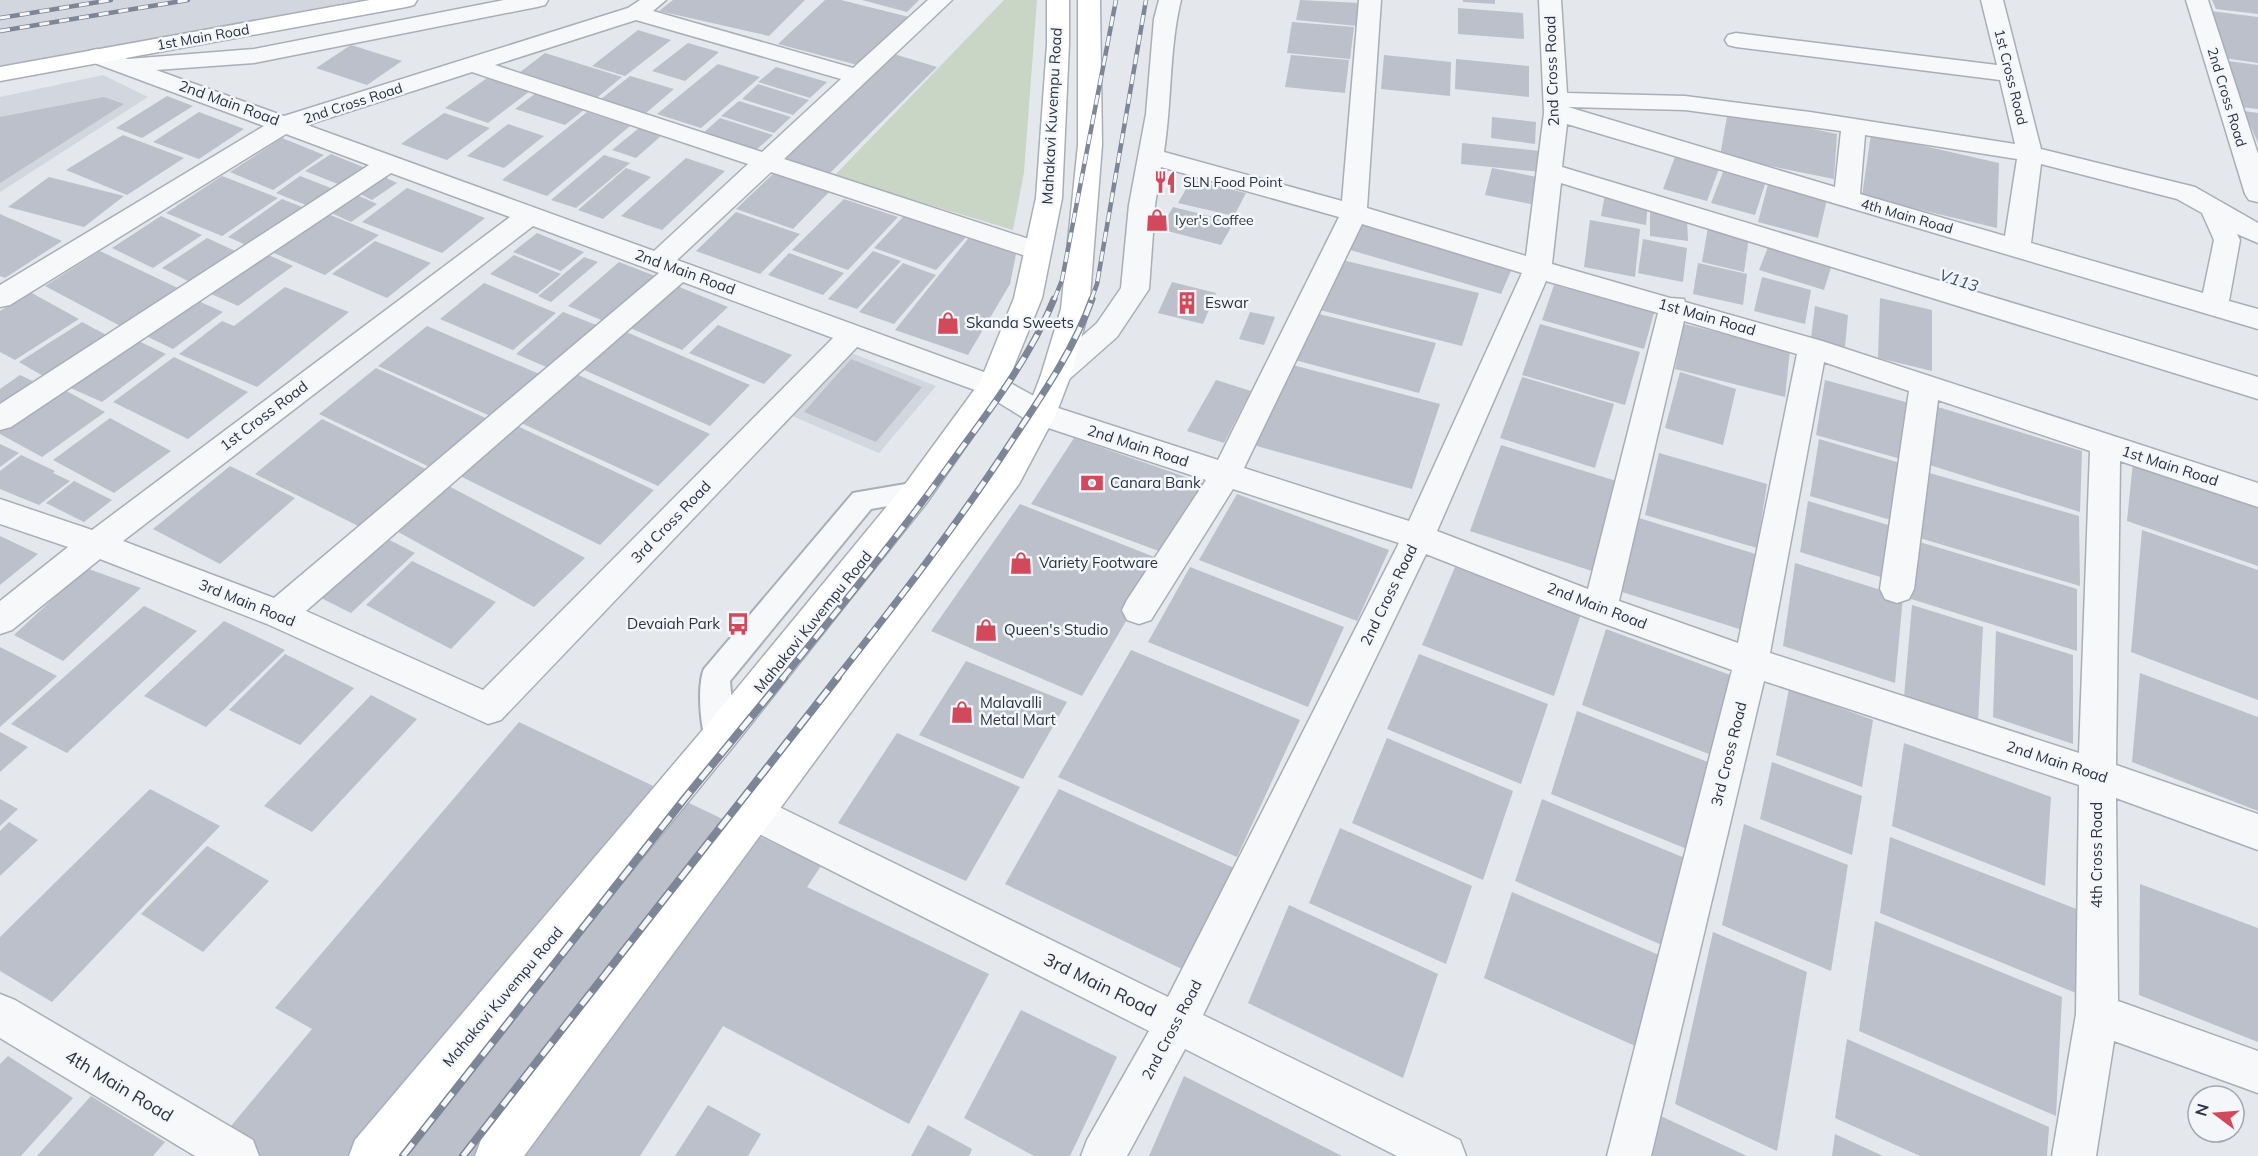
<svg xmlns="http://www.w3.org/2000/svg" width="2258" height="1156" font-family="Mulish,sans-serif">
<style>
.built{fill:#d2d6de}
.green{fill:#c9d6c5}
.building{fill:#bbc0ca}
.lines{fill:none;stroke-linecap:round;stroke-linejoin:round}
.service-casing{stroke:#a9aeb7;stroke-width:4}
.minor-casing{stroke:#a9aeb7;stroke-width:3}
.secondary-casing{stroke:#a9aeb7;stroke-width:3}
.service{fill:#f7f8fa;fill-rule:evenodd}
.minor{fill:#f7f8fa;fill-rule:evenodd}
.secondary{fill:#fff;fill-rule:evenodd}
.rail-far2-casing{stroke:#7d8696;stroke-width:4.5}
.rail-far1-casing{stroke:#7d8696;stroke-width:7}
.rail-casing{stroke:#7d8696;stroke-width:8}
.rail-far2{stroke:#f4f6f9;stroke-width:3;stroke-dasharray:10;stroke-linecap:butt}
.rail-far1{stroke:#f4f6f9;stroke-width:4.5;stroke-dasharray:13;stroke-linecap:butt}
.rail{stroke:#f4f6f9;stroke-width:5;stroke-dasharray:16;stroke-linecap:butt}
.labels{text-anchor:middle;stroke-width:5;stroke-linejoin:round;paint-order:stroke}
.far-street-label{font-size:14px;fill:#2b3445;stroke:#f4f6f9}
.far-poi-label{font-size:14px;fill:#2b3445;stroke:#f4f6f9;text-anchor:start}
.street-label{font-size:15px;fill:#2b3445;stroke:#f4f6f9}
.poi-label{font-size:15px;fill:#2b3445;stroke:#f4f6f9;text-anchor:start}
.water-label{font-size:16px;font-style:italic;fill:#34527a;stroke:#f4f6f9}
.near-street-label{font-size:18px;fill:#2b3445;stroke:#f4f6f9}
</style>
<rect width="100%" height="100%" fill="#e4e7ec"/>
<!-- built -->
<path class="built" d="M0,0H365L0,67Z
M103,75L148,97L0,192V97Z
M849,352L936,386L879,453L790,415Z"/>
<!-- green -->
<path class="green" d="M1004,0H1037L1024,172L1013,230L834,176Z"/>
<!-- building -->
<path class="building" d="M673,0H805L769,36L659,11Z
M825,0H841L913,18L865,67L778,44Z
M862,0H919L907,12Z
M1300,0L1360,3L1357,26L1296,20Z
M1463,0H1495V4L1463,2Z
M2212,0H2258V14L2216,9Z
M1458,8L1523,13L1524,39L1458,34Z
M2203,10L2258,17V63L2224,58Z
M1292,22L1354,27L1350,59L1287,53Z
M638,30L671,40L625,76L592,66Z
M688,43L719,52L685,81L652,71Z
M351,45L402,61L367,85L316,68Z
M545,53L622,77L593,101L515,76Z
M894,54L937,67L829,174L783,159Z
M1291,55L1349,60L1345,93L1285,87Z
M1384,55L1451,62L1450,96L1381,89Z
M1456,59L1529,66V97L1455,89Z
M2220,60L2258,65V109L2239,107Z
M718,64L760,77L701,128L657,114Z
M776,67L827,82L810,98L758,82Z
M630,76L674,89L646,113L601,99Z
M487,78L530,91L488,123L445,108Z
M758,84L809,100L793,115L742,99Z
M536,93L585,109L565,125L515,109Z
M167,96L193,106L142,138L116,128Z
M104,97L124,104L0,183V117Z
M739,101L791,117L774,133L721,116Z
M1728,111L1837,134L1834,179L1720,156Z
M2244,111L2258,113V143Z
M199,112L244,129L199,159L153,142Z
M587,112L630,126L547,196L502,180Z
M444,113L490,128L447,160L401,144Z
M1492,117L1536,122L1535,144L1491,138Z
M720,118L773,135L755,151L702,134Z
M508,124L544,136L504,168L467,156Z
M639,128L662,135L636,158L612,150Z
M1871,134L1999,163L1997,228L1862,196Z
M123,135L184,158L127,195L66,170Z
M282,138L324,155L273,190L230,172Z
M1462,143L1540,151L1542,172L1461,164Z
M331,154L368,169L343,186L305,171Z
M1676,154L1720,166L1707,201L1663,189Z
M604,155L630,163L576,208L551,200Z
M686,158L725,171L662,230L621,216Z
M1725,167L1767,178L1755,215L1711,203Z
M626,168L651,177L603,219L578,210Z
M1492,168L1537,177L1531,204L1485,195Z
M775,172L830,191L793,229L736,209Z
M380,175L397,183L372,200L356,192Z
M222,176L278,198L222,236L166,213Z
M300,176L336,190L311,207L276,193Z
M49,177L124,196L84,227L8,207Z
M1191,180L1246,193L1234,216L1178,203Z
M1768,184L1827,199L1818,238L1758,222Z
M407,188L485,218L442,253L362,222Z
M353,193L377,204L351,222L327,211Z
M1605,194L1648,202L1646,225L1601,216Z
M282,199L307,209L253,248L228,237Z
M844,199L898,217L848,270L792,250Z
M1173,207L1234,222L1221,245L1160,229Z
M1650,211L1687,217L1688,241L1650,236Z
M323,212L379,235L325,275L269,251Z
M736,212L800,234L760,274L696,251Z
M0,214L62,241L5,278L0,276Z
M161,216L202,235L153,268L112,248Z
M904,216L966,237L936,270L874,248Z
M1590,220L1640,229L1635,277L1584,267Z
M1362,223L1513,266L1501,294L1347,249Z
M1708,227L1749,237L1744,272L1702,262Z
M537,233L584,252L561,271L513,252Z
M971,235L1017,249L1010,284L968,355L895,330Z
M207,238L242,254L196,285L162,268Z
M1643,239L1687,248L1683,282L1638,273Z
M375,241L431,263L387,298L332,274Z
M1770,242L1833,261L1824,290L1759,270Z
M100,251L182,290L126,329L45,286Z
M873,251L901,261L857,309L828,299Z
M264,253L293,266L238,306L209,293Z
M789,253L844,273L823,295L768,275Z
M514,255L561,274L537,294L490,274Z
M584,257L598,262L551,302L538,296Z
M1334,258L1479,293L1462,346L1312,308Z
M619,262L663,279L613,325L568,306Z
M903,263L936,275L894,324L859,312Z
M1698,263L1747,274L1743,305L1693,294Z
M1762,277L1811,290L1805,324L1754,311Z
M1172,282L1216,293L1203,324L1158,313Z
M484,283L556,313L513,350L440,319Z
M1554,285L1654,313L1644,349L1542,320Z
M677,286L728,307L682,350L630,328Z
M285,287L349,312L257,387L179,354L222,321L234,326Z
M30,292L79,319L15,360L0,352V311Z
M1880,298L1932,310V371L1878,358Z
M196,300L223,312L173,349L146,336Z
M1815,306L1848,315L1845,347L1811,338Z
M563,312L599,326L551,369L516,354Z
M1250,312L1275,317L1264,345L1239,339Z
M1311,312L1436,343L1419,393L1291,359Z
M82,322L112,338L50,380L19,362Z
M1540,324L1640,352L1625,405L1522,375Z
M1684,324L1790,350L1785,397L1675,369Z
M718,325L792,355L764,384L689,353Z
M427,326L544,376L497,419L378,366Z
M624,331L750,385L710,426L582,369Z
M132,338L166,354L102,402L66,386Z
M174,357L248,392L188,439L113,402Z
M851,359L922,387L876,442L804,412Z
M1289,364L1440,404L1412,489L1253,445Z
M376,368L490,420L436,470L319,414Z
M1680,372L1736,389L1723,445L1665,428Z
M576,374L710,434L658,486L521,423Z
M20,375L39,384L0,411V389Z
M1522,377L1614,404L1595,468L1500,438Z
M1216,380L1251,391L1224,443L1187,431Z
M1825,380L1913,404L1908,461L1816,435Z
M61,388L105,412L42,457L0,434V431Z
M1928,404L2082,451L2080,512L1920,462Z
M110,418L171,451L114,493L53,460Z
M322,419L430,471L366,530L255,474Z
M513,424L654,490L600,545L456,474Z
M1074,438L1206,484L1167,554L1031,504Z
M1819,439L1907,465L1901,523L1810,496Z
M0,444L19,453L0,467Z
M1501,445L1626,484L1601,574L1470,531Z
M1659,453L1767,484L1757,548L1645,515Z
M21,455L55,471L53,473L70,481L39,505L0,489V471Z
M2133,462L2258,504V566L2127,521Z
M230,466L295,498L220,564L153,529Z
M1919,470L2079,516L2080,586L1913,536Z
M74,481L112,500L84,522L46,503Z
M443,483L585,558L534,607L391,528Z
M1237,494L1389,550L1357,621L1199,560Z
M1808,501L1895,527L1890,580L1800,552Z
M1020,504L1162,560L1082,696L931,631Z
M1639,518L1762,556L1749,632L1622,592Z
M2142,530L2258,570V700L2131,652Z
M380,535L415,553L351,613L315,595Z
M0,536L38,554L0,585Z
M1913,540L2077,589V651L1908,598Z
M412,561L496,602L451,649L366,605Z
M1795,563L1903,597L1895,683L1783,646Z
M1190,567L1344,627L1308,707L1148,642Z
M1455,567L1581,614L1554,696L1422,645Z
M86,568L141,588L63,661L14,635Z
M1912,605L1983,627L1978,722L1904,697Z
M144,606L197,631L67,753L11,724Z
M224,621L285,650L206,727L144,696Z
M1606,629L1733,676L1714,756L1582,705Z
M1996,631L2073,655V744L1993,717Z
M0,647L57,676L0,727Z
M1131,650L1300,720L1237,857L1058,777Z
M285,654L354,688L300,745L229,710Z
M1419,654L1548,704L1521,784L1387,729Z
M966,661L1067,702L1023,779L919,735Z
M2140,673L2258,717V811L2132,762Z
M1789,689L1873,720L1862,787L1776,755Z
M371,695L417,719L312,832L264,806Z
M1577,711L1713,764L1692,851L1551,794Z
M519,722L821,866L807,887L989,974L909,1124L723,1026L640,1156H206L312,1029L275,1008Z
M0,732L28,747L0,772Z
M897,733L1020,787L966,881L838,823Z
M1387,738L1513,791L1483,880L1352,823Z
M1904,743L2051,797L2045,886L1892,826Z
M1772,762L1862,796L1852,855L1760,819Z
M150,789L220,826L52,1002L0,971V937Z
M1059,789L1234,868L1186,971L1005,884Z
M0,799L18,809L0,826Z
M1542,799L1692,861L1671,949L1515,881Z
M9,822L38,840L0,876V831Z
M1744,824L1848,865L1831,971L1722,925Z
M1340,828L1472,886L1446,964L1309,903Z
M1890,837L2079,910L2076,993L1880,913Z
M207,846L269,881L203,952L141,914Z
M2140,884L2258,928V1042L2139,995Z
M1512,892L1666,958L1644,1050L1484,978Z
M1289,905L1438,974L1403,1078L1248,1003Z
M1875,921L2062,997L2056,1116L1859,1031Z
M1713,932L1807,972L1777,1151L1675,1104Z
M1021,1010L1117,1057L1070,1156H1034L964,1118Z
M1847,1039L2049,1127L2047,1156H1920L1835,1118Z
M8,1056L73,1098L21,1156H0V1064Z
M1184,1076L1342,1156H1149Z
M91,1096L165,1142L153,1156H37Z
M708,1105L761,1134L748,1156H675Z
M1654,1113L1747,1156H1644Z
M928,1125L972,1149L969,1156H911Z
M1835,1134L1883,1156H1832Z"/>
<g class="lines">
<!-- service casing -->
<g class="service-casing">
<path id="service" d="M917,482L927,485L931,492L927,499L871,509L730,681L735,737L730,747L719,751L708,747C700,730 697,685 704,669L853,493Z"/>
</g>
<!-- minor casing -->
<g class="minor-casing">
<path id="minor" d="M504,0H548L545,5L537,7L254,63L156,70L284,116L628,8L640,0H666L653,11L853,68L928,0H952L784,159L1047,245L1051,251L1047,257L1038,260L1029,257L771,172L677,260L1003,379L1052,406L1218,460L1339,217L1161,167L1155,205L1149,289L1117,337L1066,382L1056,385L1046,382L1041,375L1046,368L1097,323L1121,288L1129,205L1146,114L1154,19L1159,0H1181C1169,49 1172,102 1164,152L1342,201L1359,0H1381L1367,208L1526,256L1544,113L1539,0H1561L1567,93L1685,96L1810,112L2015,144L2000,80L1736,47L1728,45L1725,40L1728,35L1736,33L1997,65L1981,0H2003L2041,149L2195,187L2258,223V243L2237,234L2240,240L2229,301L2258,309V329L1567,124L1562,167L2258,377V399L1561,183L1552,264L1670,298L1684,299L1685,302L1822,341L2258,483V507L2120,461L2116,765L2258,814V850L2116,798L2118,1001L2258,1051V1093L2114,1041L2096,1156H2052L2076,1014L2079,785L1764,681L1651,1156H1607L1732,670L1588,618L1426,554L1203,1015L1460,1140L1466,1156H1397L1185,1049L1127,1156H1081L1087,1140L1149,1031L743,826L737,814L743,802L756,797L769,802L1168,997L1399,543L1233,489L1151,620L1139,624L1127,620L1122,610L1127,600L1206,480L1030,422L983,393L857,347L501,720L488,724L267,624L100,559L12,630L0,634V601L68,547L0,524V499L92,530L510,217L391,173L11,427L0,430V404L369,165L286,134L10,305L0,307V285L264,126L89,61L86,56L89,51L97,49L128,59L254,49ZM636,20L841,79L762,152L495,65ZM472,72L748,164L654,251L307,125ZM1568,107L1685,110L1841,131L1835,187ZM1865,135L2017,159L2005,236L1860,194ZM2041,164L2177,199L2202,213L2214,240L2203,293L2031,243ZM1362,224L1522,273L1409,521L1244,468ZM533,226L659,273L274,598L123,541ZM1546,281L1658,313L1588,589L1437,531ZM683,282L833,338L483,690L306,611ZM1684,321L1797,354L1738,643L1619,601ZM1824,362L1909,391L1880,589L1885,599L1897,603L1909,599L1914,589L1938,400L2090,451L2079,753L1770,653Z
M2186,0H2208L2258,154V202L2249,200L2245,194Z
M0,994L15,1000L253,1140L259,1156H195L0,1038Z"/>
</g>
<!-- secondary casing -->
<g class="secondary-casing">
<path id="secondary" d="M370,0H417L414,5L406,7L0,81V67Z
M1047,0H1069V44L1062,198L1042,298L1003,393L928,501L732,748L399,1156H349L355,1140L706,726L906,483L980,382L1014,298L1036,198L1047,44Z
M1078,0H1100L1102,145L1089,309L1071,375L1056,414L1019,484L524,1156H475L481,1140L997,468L1026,414L1041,375L1061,309L1078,145Z"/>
</g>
<!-- service -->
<use href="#service" class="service"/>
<!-- minor -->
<use href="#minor" class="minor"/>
<!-- secondary -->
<use href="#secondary" class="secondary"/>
<!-- rail-far2 casing -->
<g class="rail-far2-casing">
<path id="rail-far2" d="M0,18L111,0
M0,31L188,0
M1054,300L1062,280L1116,0
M1091,300L1097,284L1146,0"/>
</g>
<!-- rail-far1 casing -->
<g class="rail-far1-casing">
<path id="rail-far1" d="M782,679C844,603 904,529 961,449C996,402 1032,353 1054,299
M836,679C898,601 959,522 1013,439C1043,394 1074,349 1092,299"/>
</g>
<!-- rail casing -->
<g class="rail-casing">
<path id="rail" d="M403,1156L685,798L784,677
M463,1156L838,677"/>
</g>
<!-- rail-far2 -->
<use href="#rail-far2" class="rail-far2"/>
<!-- rail-far1 -->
<use href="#rail-far1" class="rail-far1"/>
<!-- rail -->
<use href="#rail" class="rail"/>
</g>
<!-- icons -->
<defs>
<g id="restaurant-bare" transform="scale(1.8)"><path d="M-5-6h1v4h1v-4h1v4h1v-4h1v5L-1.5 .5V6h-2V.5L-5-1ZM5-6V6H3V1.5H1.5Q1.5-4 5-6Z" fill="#d1495b" stroke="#f4f6f9" stroke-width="2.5" paint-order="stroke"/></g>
<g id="shop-bare" transform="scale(1.8)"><path d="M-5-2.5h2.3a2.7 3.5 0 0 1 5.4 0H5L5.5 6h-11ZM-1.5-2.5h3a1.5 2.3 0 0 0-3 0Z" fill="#d1495b" stroke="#f4f6f9" stroke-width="2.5" paint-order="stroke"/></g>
<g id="building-bare" transform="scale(1.8)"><path d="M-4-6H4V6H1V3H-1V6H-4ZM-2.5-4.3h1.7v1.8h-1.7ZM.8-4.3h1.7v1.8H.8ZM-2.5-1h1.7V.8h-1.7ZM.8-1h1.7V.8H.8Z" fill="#d1495b" stroke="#f4f6f9" stroke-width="2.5" paint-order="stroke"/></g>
<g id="bank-bare" transform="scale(1.8)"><path d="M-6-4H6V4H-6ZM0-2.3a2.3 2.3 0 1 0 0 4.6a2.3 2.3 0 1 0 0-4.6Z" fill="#d1495b" stroke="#f4f6f9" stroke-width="2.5" paint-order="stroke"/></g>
<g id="bus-bare" transform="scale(1.8)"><path d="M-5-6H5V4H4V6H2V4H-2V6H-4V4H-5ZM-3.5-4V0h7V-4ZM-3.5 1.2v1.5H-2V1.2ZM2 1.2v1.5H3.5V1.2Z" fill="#d1495b" stroke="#f4f6f9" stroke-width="2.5" paint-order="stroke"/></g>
</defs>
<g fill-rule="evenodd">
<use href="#restaurant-bare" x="1165" y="182"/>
<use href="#shop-bare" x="1157" y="220"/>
<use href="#building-bare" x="1187" y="303"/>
<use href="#shop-bare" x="948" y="323"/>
<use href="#bank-bare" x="1092" y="483"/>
<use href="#shop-bare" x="1021" y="563"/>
<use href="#bus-bare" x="738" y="624"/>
<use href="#shop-bare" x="986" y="630"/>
<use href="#shop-bare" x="962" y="712"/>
</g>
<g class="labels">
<!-- far-street labels -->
<g class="far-street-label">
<text transform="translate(203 37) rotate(-10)" y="5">1st Main Road</text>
<text transform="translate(2011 77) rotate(76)" y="5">1st Cross Road</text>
<text transform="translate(2227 97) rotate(73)" y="5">2nd Cross Road</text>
<text transform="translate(353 103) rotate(-18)" y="5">2nd Cross Road</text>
<text transform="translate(1907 216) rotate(16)" y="5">4th Main Road</text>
</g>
<!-- far-poi labels -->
<g class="far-poi-label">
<text x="1183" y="187">SLN Food Point</text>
<text x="1175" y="225">Iyer's Coffee</text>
</g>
<!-- street labels -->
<g class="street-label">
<text transform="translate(1552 71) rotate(-92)" y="5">2nd Cross Road</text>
<text transform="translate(229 103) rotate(20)" y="5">2nd Main Road</text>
<text transform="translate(1052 116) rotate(-87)" y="5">Mahakavi Kuvempu Road</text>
<text transform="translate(685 272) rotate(20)" y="5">2nd Main Road</text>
<text transform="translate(1707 317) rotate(16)" y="5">1st Main Road</text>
<text transform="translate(264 416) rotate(-37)" y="5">1st Cross Road</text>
<text transform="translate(1138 446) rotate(18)" y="5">2nd Main Road</text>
<text transform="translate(2170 466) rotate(18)" y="5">1st Main Road</text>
<text transform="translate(671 522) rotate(-46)" y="5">3rd Cross Road</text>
<text transform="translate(1389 595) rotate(-64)" y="5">2nd Cross Road</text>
<text transform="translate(247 603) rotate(22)" y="5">3rd Main Road</text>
<text transform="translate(1597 606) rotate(21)" y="5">2nd Main Road</text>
<text transform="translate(813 622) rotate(-51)" y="5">Mahakavi Kuvempu Road</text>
<text transform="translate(1729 754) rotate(-76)" y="5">3rd Cross Road</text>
<text transform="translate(2057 762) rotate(18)" y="5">2nd Main Road</text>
<text transform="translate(2097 855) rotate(-90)" y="5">4th Cross Road</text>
<text transform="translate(503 997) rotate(-50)" y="5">Mahakavi Kuvempu Road</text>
<text transform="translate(1172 1030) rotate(-62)" y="5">2nd Cross Road</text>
</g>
<!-- poi labels -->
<g class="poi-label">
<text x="1205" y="308">Eswar</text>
<text x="966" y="328">Skanda Sweets</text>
<text x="1110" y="488">Canara Bank</text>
<text x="1039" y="568">Variety Footware</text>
<text x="720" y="629" text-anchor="end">Devaiah Park</text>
<text x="1004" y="635">Queen's Studio</text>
<text x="980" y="708">Malavalli<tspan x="980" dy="17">Metal Mart</tspan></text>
</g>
<!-- water labels -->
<g class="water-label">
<text transform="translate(1959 280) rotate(18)" y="6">V113</text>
</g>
<!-- near-street labels -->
<g class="near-street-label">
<text transform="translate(1100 985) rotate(26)" y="6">3rd Main Road</text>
<text transform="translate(119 1086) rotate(31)" y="6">4th Main Road</text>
</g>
</g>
<!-- north arrow -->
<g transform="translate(2216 1114) rotate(286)"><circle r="28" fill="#f4f6f9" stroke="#a4a8b1" stroke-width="1.5"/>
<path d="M0-4.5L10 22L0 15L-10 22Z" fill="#d1495b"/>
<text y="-9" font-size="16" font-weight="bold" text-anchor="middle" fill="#2b3445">N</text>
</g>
</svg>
